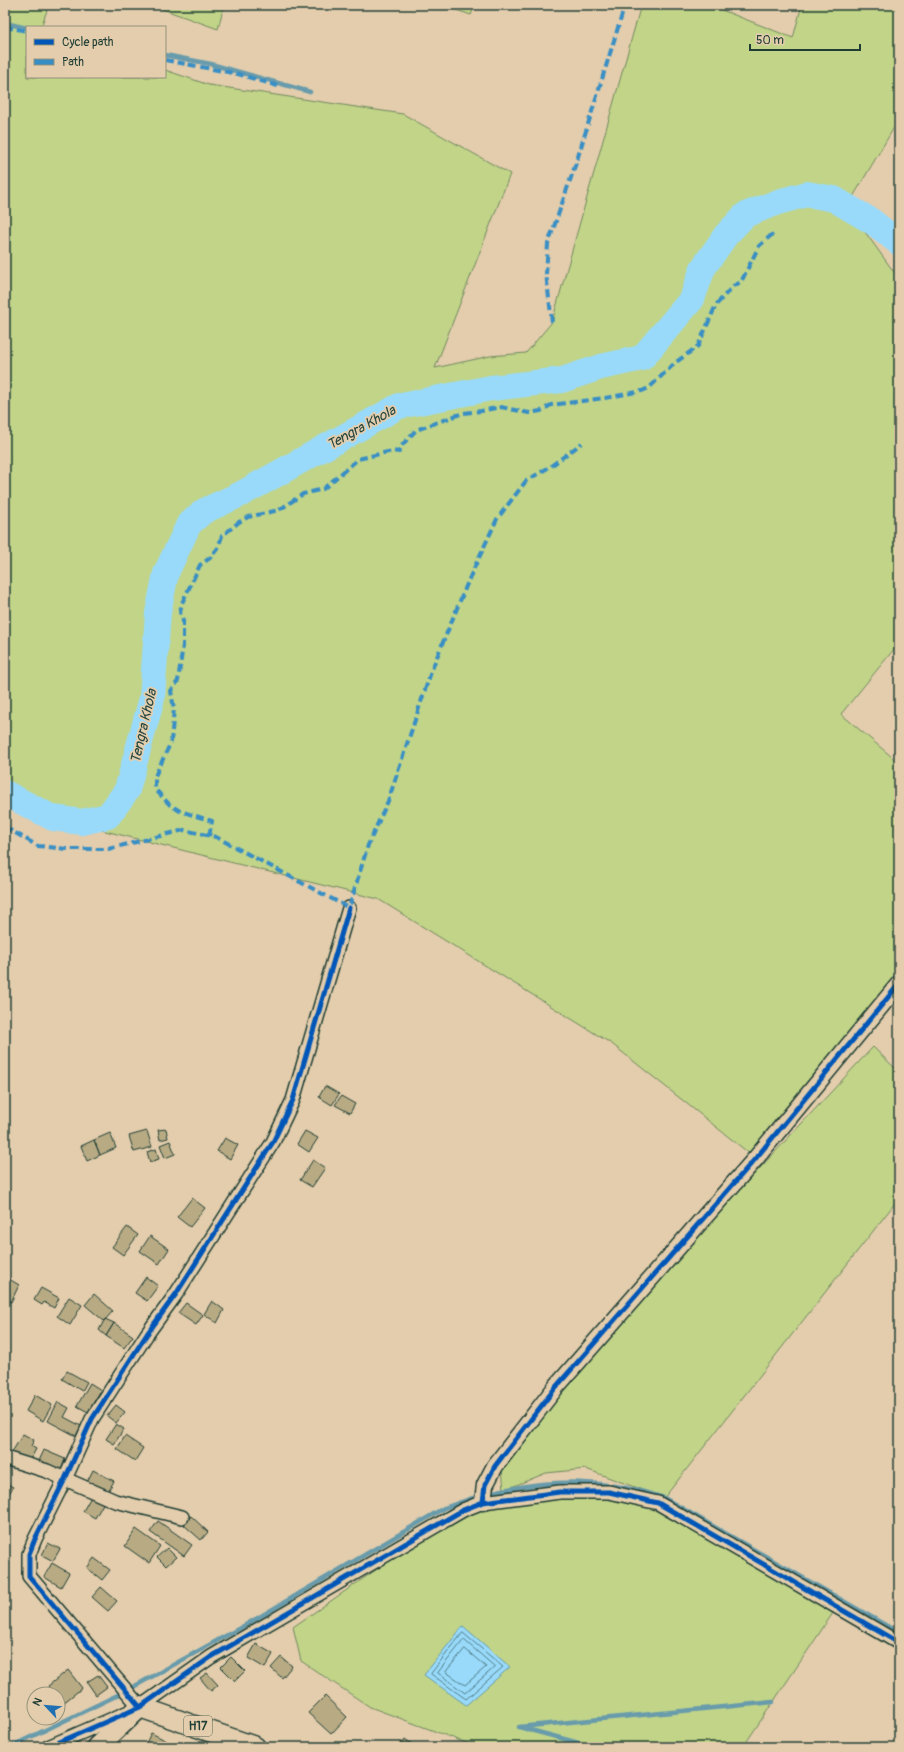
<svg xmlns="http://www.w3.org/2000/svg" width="904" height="1752" font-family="Pangolin,sans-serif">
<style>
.green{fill:#c1d488;stroke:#70885e}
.water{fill:#99dafb;stroke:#689bab}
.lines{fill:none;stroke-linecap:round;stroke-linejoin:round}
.shore{stroke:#507c84;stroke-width:1}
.stream{stroke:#689bab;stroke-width:4.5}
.river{stroke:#99dafb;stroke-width:26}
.building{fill:#b8ab84;stroke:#1f3d34}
.minor-casing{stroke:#1f3d34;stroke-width:16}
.tertiary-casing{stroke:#1f3d34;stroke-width:19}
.primary-casing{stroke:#1f3d34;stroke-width:23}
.minor{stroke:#e3cdac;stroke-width:13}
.tertiary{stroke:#e3cdac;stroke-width:16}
.primary{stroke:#e3cdac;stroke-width:20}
.quiet{stroke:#378ec5;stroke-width:4;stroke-dasharray:8 4;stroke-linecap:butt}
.cycleway-casing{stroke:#e3cdac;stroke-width:8}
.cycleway{stroke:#0057b8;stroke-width:5}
.labels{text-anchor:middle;stroke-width:3.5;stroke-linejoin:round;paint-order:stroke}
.shield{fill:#e3cdac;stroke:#5a6858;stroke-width:1}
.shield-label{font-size:12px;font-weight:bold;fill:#1f3d34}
.water-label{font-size:14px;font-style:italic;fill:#25453e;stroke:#e3cdac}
</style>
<rect width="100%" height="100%" fill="#e3cdac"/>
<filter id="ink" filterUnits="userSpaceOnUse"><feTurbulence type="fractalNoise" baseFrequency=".025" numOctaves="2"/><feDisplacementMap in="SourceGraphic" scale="8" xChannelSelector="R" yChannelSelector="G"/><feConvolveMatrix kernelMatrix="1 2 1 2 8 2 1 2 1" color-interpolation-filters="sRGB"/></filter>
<g filter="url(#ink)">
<!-- green -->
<path class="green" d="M5,5H49L41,27H27V77H165V70L209,85L403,114L510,174L435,368L490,356L526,353L552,322L641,5H709L793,38L802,5H899V119L847,207L899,279V643L841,714L899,763V970L755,1158L612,1044L378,899L53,818L5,793Z
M151,5H224L218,29Z
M453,5H475L471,15L453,9Z
M873,1047L899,1072V1198L664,1498L586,1469L546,1473L504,1490L501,1458L663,1272Z
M609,1492L683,1517L837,1607L743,1747H477L370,1707L301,1661L293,1627L463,1510Z"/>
<!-- water -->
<path class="water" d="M463,1626L510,1667L466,1705L424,1675Z"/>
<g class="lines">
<!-- shore -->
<path class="shore" d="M463,1633L503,1667L466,1699L431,1674Z
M464,1640L495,1667L465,1693L438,1673Z
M465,1649L486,1667L465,1685L446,1672Z"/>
<!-- stream -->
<path class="stream" d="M5,23L27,28
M165,55L211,64L310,92
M493,1492C553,1479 605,1478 664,1498L899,1633
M10,1747L126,1691L249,1623L444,1508L481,1495
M594,1747L519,1727L773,1702"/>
<!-- river -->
<path class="river" d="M5,793L53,818L82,822L108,816L127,790L152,698L158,613L166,573L189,524L204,511L241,494L399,406L491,388L562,380L601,367L642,358L692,299L703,268L726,235L745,215L778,202L807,194L834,199L873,222L899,243"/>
</g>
<!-- building -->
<path class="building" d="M325,1086L339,1094L332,1105L319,1097Z
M341,1096L355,1104L350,1113L335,1105Z
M166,1129L168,1138L160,1140L158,1130Z
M147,1131L152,1147L134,1152L129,1136Z
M305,1131L318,1138L309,1152L297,1144Z
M110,1133L116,1148L100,1155L94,1140Z
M225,1138L238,1145L230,1159L217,1151Z
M94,1140L100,1155L87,1161L81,1146Z
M170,1141L175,1154L165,1158L160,1145Z
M156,1149L159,1159L150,1162L147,1152Z
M313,1160L325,1168L312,1187L300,1180Z
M192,1198L205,1208L190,1227L177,1217Z
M127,1227L138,1235L123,1255L112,1247Z
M150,1236L169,1249L159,1264L140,1251Z
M146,1277L158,1286L147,1301L135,1293Z
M9,1279L19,1285L11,1302L5,1299V1286Z
M41,1288L59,1298L54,1308L44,1302L42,1305L34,1300Z
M94,1294L113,1311L104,1321L85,1305Z
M69,1297L82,1305L70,1325L57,1316Z
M212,1301L224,1310L217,1323L204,1314Z
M186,1303L203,1315L196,1325L178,1313Z
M105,1319L114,1323L106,1336L99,1330Z
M114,1323L133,1336L124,1348L106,1336Z
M67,1371L87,1382L82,1391L62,1379Z
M90,1383L101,1390L88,1412L77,1406Z
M35,1395L52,1405L43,1421L26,1411Z
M58,1402L69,1408L64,1417L81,1426L76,1436L48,1421Z
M116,1405L125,1412L116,1423L107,1416Z
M116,1424L124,1429L114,1444L106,1439Z
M23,1434L34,1440L31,1446L36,1449L29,1462L12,1452Z
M125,1436L143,1448L135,1461L117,1449Z
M44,1450L65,1459L61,1470L39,1461Z
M93,1470L114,1481L107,1493L87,1482Z
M5,1483L13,1487L5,1501Z
M92,1495L104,1502L95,1518L83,1511Z
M191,1516L208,1532L201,1540L184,1525Z
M158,1521L192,1545L184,1556L150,1532Z
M136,1529L160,1546L149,1563L125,1546Z
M48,1543L60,1549L53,1561L42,1555Z
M167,1548L176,1557L166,1566L157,1557Z
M94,1558L110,1570L102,1580L87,1568Z
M52,1563L69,1573L61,1587L44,1577Z
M101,1587L117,1601L108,1611L92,1597Z
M256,1644L273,1654L265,1668L248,1658Z
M231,1657L245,1671L235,1681L221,1667Z
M281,1657L292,1666L282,1678L271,1668Z
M68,1670L82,1688L62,1704L58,1699V1694H54L48,1686Z
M207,1673L218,1685L211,1691L200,1678Z
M98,1675L107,1687L96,1695L87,1682Z
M325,1696L347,1717L331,1734L308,1713Z
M151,1733L167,1741L164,1747H144Z
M405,1739L416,1747H398Z
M199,1743L207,1747H197Z"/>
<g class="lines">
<!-- minor casing -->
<g class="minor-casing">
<path id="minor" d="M5,1458L47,1471L115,1501L182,1517
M140,1707L29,1576V1554L35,1539L65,1479L92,1419L147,1334L176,1294L273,1142L293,1100L349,908
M48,1747L140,1707L211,1657L463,1510L483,1502L560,1492H609L658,1503L899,1643"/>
</g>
<!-- tertiary casing -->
<g class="tertiary-casing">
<path id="tertiary" d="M483,1502L485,1485L495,1466L556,1387L756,1158L899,984"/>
</g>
<!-- primary casing -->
<g class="primary-casing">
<path id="primary" d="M97,1747L140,1707L255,1747"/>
</g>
<!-- minor -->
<use href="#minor" class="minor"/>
<!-- tertiary -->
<use href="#tertiary" class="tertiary"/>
<!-- primary -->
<use href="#primary" class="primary"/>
<!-- quiet -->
<path class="quiet" d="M5,27L27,31
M165,60L238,74L281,87
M552,322L546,274L548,244L576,163L625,5
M5,827L38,846L67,849H108L184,830L216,837L349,908L368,845L388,801L432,669L469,579L497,519L526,481L551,466L582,443
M209,836L212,821L180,811L170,805L155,789V776L171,742L174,709L171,691L178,681L183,645V621L180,612L182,603L200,565L210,558L218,548L222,536L239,522L248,517L279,510L303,494L323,489L358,459L392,451L399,452L403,444L416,430L463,413L481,411L501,407L529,413L541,411L551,405L605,398L642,391L649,388L675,363L698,346L716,305L733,286L741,282L759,246L775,232"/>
<!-- cycleway casing -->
<g class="cycleway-casing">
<path id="cycleway" d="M483,1502L485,1485L495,1466L556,1387L756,1158L899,984
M140,1707L29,1576V1554L35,1539L65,1479L92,1419L147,1334L176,1294L273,1142L293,1100L349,908
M48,1747L140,1707L211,1657L463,1510L483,1502L560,1492H609L658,1503L899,1643"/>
</g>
<!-- cycleway -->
<use href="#cycleway" class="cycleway"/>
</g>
</g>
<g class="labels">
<!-- shield labels -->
<rect class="shield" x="184" y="1716" width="28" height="20" rx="3"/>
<g class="shield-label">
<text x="198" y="1730">H17</text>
</g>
<!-- water labels -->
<g class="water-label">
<text transform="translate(361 427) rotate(-29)" y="5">Tengra Khola</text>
<text transform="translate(143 726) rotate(-77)" y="5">Tengra Khola</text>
</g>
</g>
<!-- margin -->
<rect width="904" height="1752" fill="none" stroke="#e3cdac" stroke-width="20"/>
<rect x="10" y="10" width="884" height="1732" fill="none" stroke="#1f3d34" stroke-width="1.5" filter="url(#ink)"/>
<!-- legend -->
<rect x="26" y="26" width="140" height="52" fill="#e3cdac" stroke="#95937c"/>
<rect x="34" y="39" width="20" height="6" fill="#0057b8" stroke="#95937c"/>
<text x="62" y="46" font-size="12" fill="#1f3d34">Cycle path</text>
<rect x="34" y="59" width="20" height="6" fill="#378ec5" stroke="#95937c"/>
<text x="62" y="66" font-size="12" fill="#1f3d34">Path</text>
<!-- north arrow -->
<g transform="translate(46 1706) rotate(296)"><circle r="19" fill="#e3cdac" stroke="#95937c"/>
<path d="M0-3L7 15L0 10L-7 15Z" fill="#1f6fb2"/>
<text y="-6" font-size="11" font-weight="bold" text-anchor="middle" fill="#1f3d34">N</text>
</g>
<!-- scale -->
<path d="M750 44v6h110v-6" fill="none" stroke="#1f3d34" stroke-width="2"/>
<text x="756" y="44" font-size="12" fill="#1f3d34" stroke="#e3cdac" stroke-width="3" paint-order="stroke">50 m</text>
</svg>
